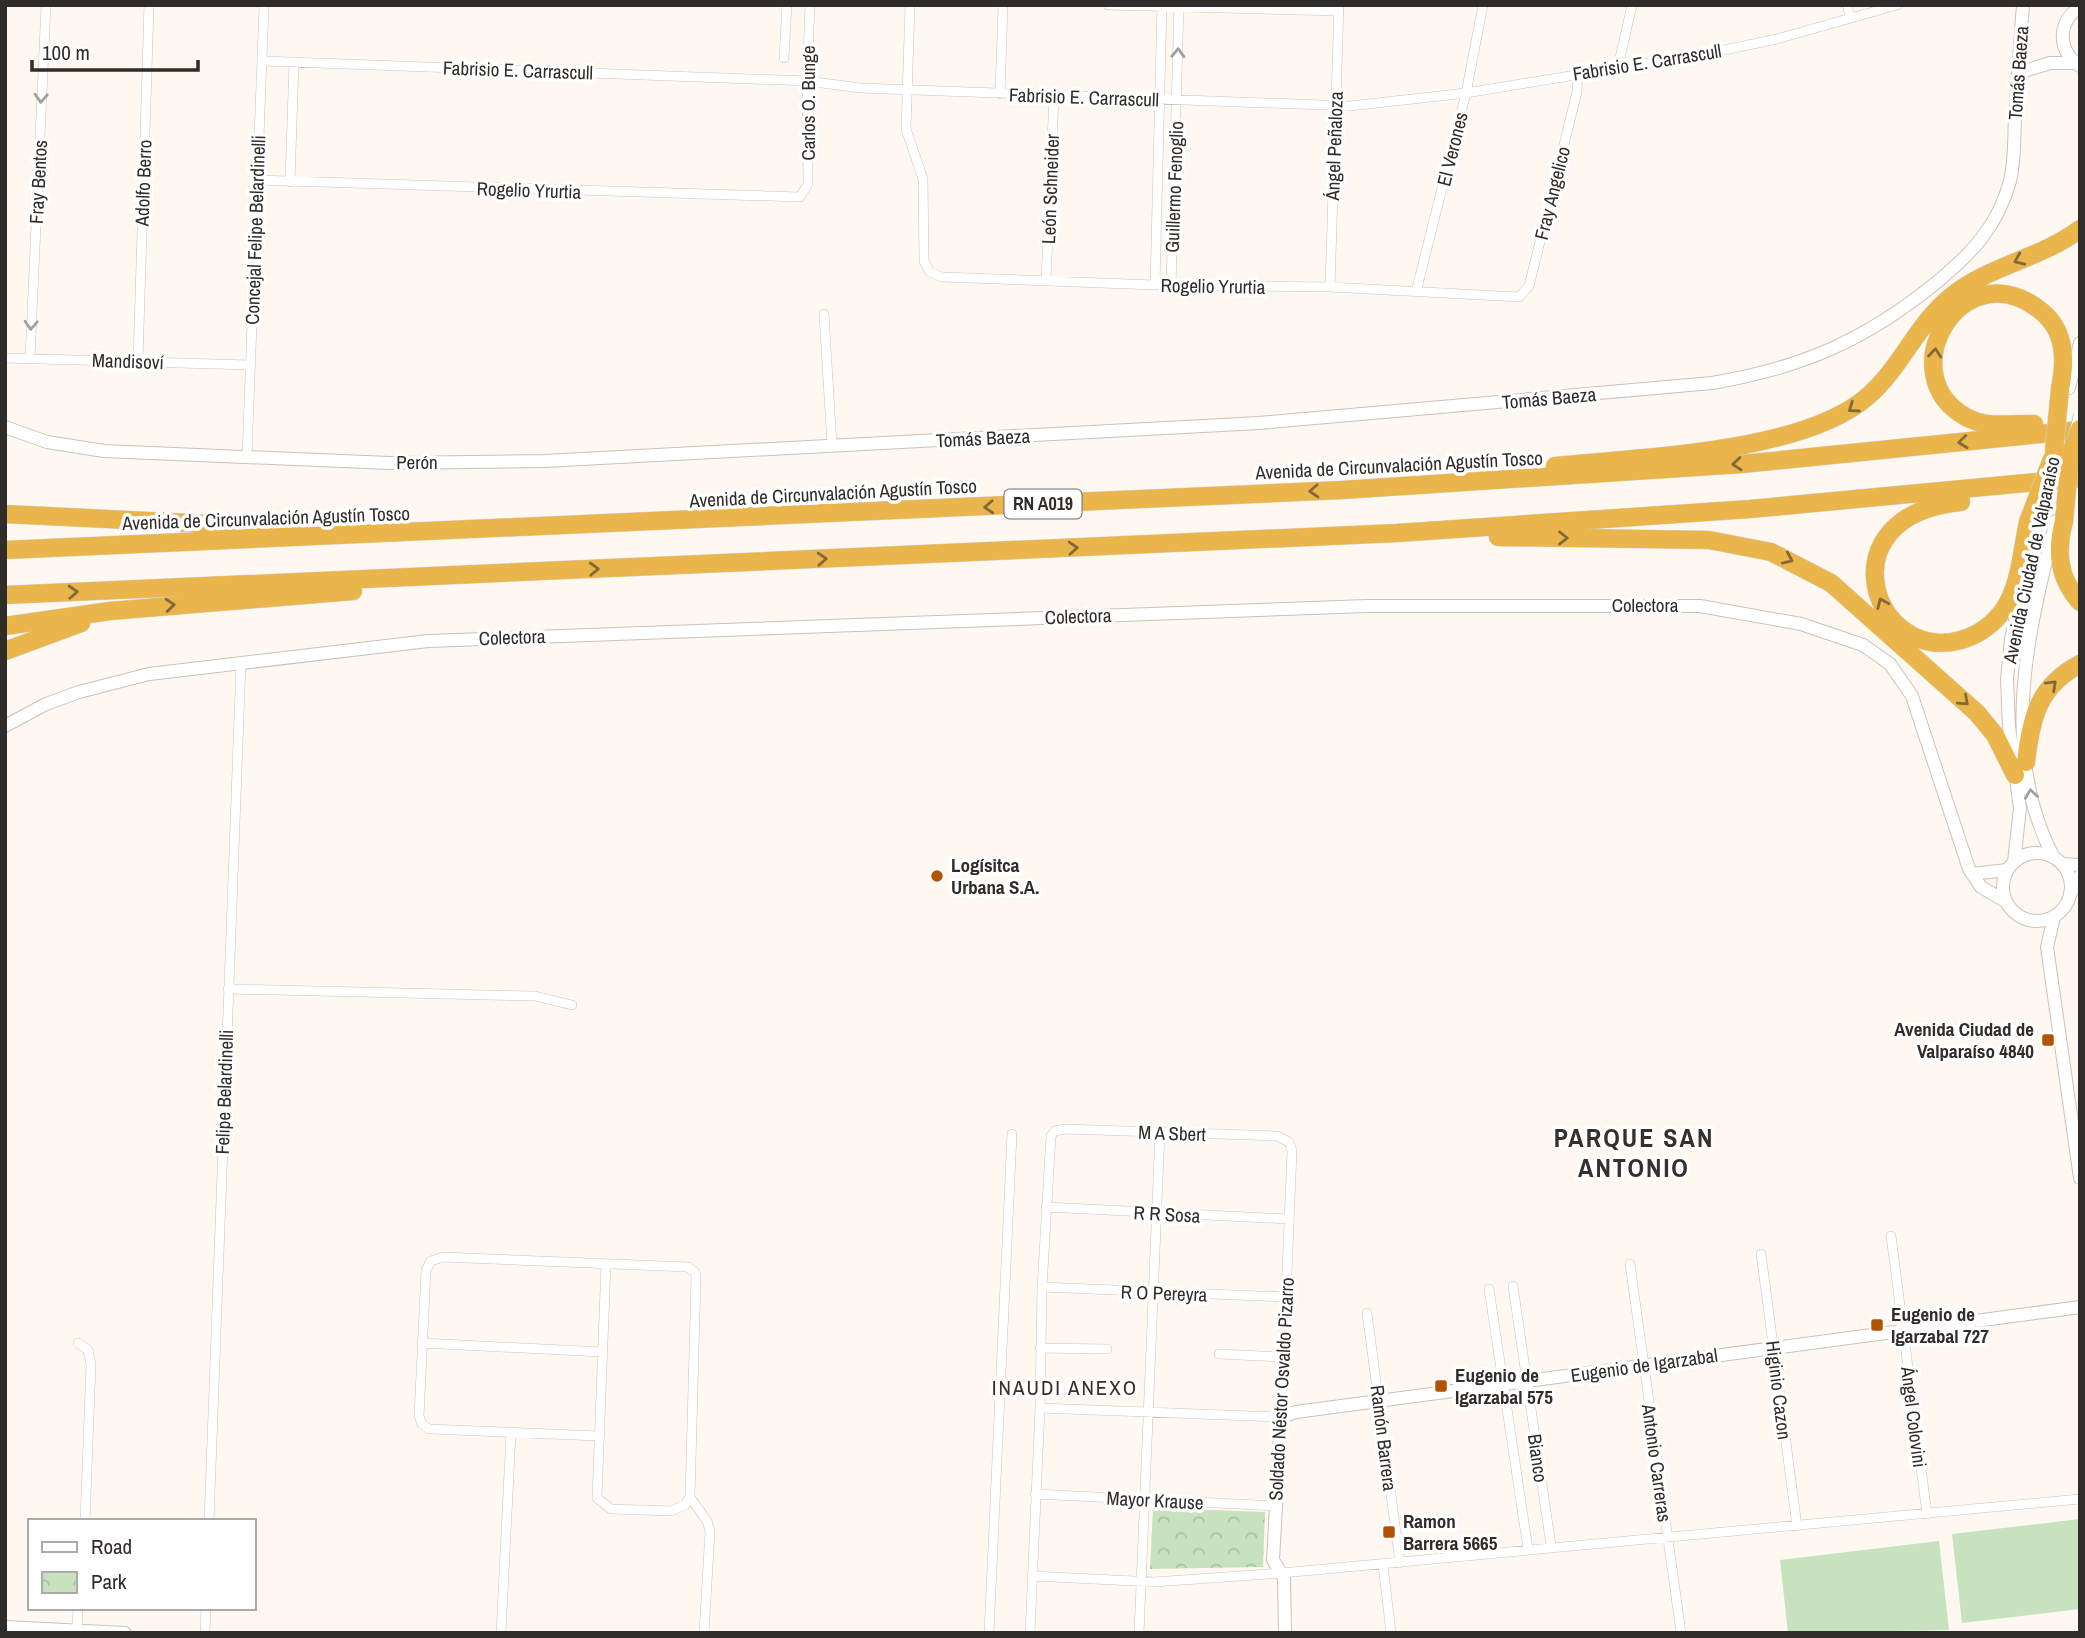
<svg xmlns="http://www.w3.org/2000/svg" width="2085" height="1638" font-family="'Archivo Narrow',sans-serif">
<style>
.park{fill:url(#park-crowns)}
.pitch{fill:#c6e2bf}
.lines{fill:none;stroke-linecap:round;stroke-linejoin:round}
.minor-casing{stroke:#cac2ba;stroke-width:10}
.tertiary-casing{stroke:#cac2ba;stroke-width:14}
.secondary-casing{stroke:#cac2ba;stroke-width:14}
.motorway-casing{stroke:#d5d5d4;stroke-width:19}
.minor{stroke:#fff;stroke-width:9}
.tertiary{stroke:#fff;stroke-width:12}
.secondary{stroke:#fff;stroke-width:12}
.motorway{stroke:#eab54a;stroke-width:18}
.secondary-bridge-casing{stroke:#cac2ba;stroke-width:14;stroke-linecap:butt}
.motorway-bridge-casing{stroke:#d5d5d4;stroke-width:19;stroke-linecap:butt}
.secondary-bridge{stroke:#fff;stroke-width:12}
.motorway-bridge{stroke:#eab54a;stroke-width:18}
.oneway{stroke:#a1a09f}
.oneway2{stroke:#836a38}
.poi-dot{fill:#b15300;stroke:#fff;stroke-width:2.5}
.labels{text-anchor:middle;stroke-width:7;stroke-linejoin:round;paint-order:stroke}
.shield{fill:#fff;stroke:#6d6b69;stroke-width:2}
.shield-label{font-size:18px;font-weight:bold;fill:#2f2c29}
.street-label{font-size:19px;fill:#2f2c29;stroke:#fff}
.poi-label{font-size:19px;font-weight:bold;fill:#2f2c29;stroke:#fff;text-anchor:start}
.neighbourhood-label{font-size:21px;letter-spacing:2px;fill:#37302a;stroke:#fff}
.district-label{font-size:26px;font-weight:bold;letter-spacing:2px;fill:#37302a;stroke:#fff}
</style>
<defs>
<pattern id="park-crowns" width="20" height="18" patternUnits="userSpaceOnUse" patternTransform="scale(1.75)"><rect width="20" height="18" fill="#c6e2bf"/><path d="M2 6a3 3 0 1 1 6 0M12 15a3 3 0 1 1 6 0" fill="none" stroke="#aac2a4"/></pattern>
</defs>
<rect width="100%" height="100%" fill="#fff8f1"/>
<!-- park -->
<path class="park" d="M1153,1508L1265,1512L1263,1567L1150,1569Z"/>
<!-- pitch -->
<path class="pitch" d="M2080,1519V1609L1962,1623L1952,1534Z
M1939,1541L1949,1630L1788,1633L1780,1560Z"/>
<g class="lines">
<!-- minor casing -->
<g class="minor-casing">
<path id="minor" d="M910,5L906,129L923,179L924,261L930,272L942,277L1155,285L1330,287L1519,297L1529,286L1577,92L1578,74
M1108,5L1339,11
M1847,5L1850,16
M784,58L787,5
M262,61L807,81L860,88L1350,106L1466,93L1710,53L1777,39L1897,5
M1618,67L1632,5
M1000,94L1003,5
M257,180L800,197L808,184L807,81L810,5
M290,182L294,62
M1046,281L1054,96
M1155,285L1162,5
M1171,285L1179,5
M1330,287L1339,5
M1416,292L1466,93L1483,5
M824,314L832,446
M5,358L250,365
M30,358L46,5
M138,361L149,5
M247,456L264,5
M228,989L535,996L572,1005
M1046,1207L1289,1219
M1891,1236L1927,1514
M1761,1254L1797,1526
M1630,1264L1681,1633
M1513,1286L1551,1546
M1042,1287L1286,1297
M1489,1289L1528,1549
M1367,1313L1400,1563
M78,1343L88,1350L91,1365L85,1521
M422,1343L602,1352
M1040,1348L1107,1349
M1219,1354L1283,1357
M599,1436L429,1429L422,1424L419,1416L426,1270L431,1261L443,1257L688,1267L695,1272L696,1277L690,1497L685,1505L671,1511L611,1509L597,1498L606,1264
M1035,1494L1276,1506
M690,1497L707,1521L710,1531L704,1633
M209,1521L241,663
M1383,1565L1391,1633
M1032,1576L1154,1582L1282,1573L2080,1499
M77,1630L78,1608
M205,1633L206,1608
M501,1633L511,1433
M989,1633L1012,1134
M1030,1633L1040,1408L1042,1287L1051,1136L1055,1131L1065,1129L1277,1136L1289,1142L1292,1151L1281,1417L1040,1408
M1139,1633L1160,1132"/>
</g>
<!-- tertiary casing -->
<g class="tertiary-casing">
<path id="tertiary" d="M2018,73L2050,63H2075
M5,427L47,442L104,451L389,463L545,461L1259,423L1712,383C1802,368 1866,340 1937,282C1972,253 1998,226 2010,181C2015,160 2014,138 2015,117C2018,80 2020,42 2023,5
M5,726L46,704L79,692L149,674L428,641L1367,606H1700L1801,624L1863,645L1890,664L1912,696L1969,869L1981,887L2005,901
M2062,864L2080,865
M1972,874L2007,870
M2070,894L2080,876
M5,1627L125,1633
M1285,1633L1284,1578L1273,1560L1281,1417L1296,1412L2080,1307"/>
</g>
<!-- secondary casing -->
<g class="secondary-casing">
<path id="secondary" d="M2080,7C2057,22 2057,50 2080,66
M2069,388L2080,343
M2031,549L2037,522
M2003 887a34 34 0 1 1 68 0a34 34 0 1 1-68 0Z
M2054,858C1998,751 2028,631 2056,521
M2014,862L2020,808L2009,727L2007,679L2011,639L2024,581
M2054,917L2047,947L2080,1178"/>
</g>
<!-- motorway casing -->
<g class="motorway-casing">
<path id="motorway" d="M2034,424C2011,423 1987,429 1966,417C1890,375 1960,252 2037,308C2066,328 2066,359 2060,389
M1555,466C1641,457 1802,453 1867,397C1902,367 1917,323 1953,295C1991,265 2042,258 2080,229
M1961,502C1822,515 1873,665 1961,640C1978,635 1993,625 2004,609C2020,586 2022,550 2028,522
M5,514L292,528
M2064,521C2056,551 2058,578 2080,602
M1498,537L1709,540L1771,552L1831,583L1977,713L1995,735L2015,775
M5,550L1342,490L1742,464L2080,430
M5,595L1397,533L1750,509L2080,478
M5,626L110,611L353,591
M5,651L81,623
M2026,762C2031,718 2038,686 2080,664"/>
</g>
<!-- minor -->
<use href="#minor" class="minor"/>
<!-- tertiary -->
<use href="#tertiary" class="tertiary"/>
<!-- secondary -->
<use href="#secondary" class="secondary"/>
<!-- motorway -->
<use href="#motorway" class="motorway"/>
<!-- secondary-bridge casing -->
<g class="secondary-bridge-casing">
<path id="secondary-bridge" d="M2075,436L2080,415"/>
</g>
<!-- motorway-bridge casing -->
<g class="motorway-bridge-casing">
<path id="motorway-bridge" d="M2072,450L2080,429
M2054,451L2060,389
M2064,521L2070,458
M2028,522L2052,459"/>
</g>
<!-- secondary-bridge -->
<use href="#secondary-bridge" class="secondary-bridge"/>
<!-- motorway-bridge -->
<use href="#motorway-bridge" class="motorway-bridge"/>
</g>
<!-- one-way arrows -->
<defs><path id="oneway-chevron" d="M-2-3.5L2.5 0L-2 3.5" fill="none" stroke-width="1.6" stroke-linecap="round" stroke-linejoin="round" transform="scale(1.75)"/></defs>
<g class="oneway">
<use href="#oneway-chevron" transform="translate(1178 53) rotate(-88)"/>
<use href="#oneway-chevron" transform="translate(41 98) rotate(93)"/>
<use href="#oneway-chevron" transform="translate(31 325) rotate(93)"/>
<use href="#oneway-chevron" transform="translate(2031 794) rotate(-98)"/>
</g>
<g class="oneway2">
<use href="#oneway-chevron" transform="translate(2019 260) rotate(156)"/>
<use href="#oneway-chevron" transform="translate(1935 353) rotate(-85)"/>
<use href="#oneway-chevron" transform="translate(1853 408) rotate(145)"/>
<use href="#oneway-chevron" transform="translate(1963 442) rotate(174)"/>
<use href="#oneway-chevron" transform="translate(1737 464) rotate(175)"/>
<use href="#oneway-chevron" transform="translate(1314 491) rotate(177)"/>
<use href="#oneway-chevron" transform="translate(989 507) rotate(177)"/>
<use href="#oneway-chevron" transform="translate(1563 538)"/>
<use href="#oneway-chevron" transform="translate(1073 548) rotate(-3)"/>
<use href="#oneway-chevron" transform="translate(822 559) rotate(-3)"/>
<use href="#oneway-chevron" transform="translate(1788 559) rotate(24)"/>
<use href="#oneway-chevron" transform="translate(594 569) rotate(-2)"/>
<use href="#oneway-chevron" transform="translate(73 592) rotate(-3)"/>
<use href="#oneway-chevron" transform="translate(1882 603) rotate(-114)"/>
<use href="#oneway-chevron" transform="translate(170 605) rotate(-5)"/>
<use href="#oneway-chevron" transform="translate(2052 685) rotate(-44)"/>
<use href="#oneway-chevron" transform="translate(1964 701) rotate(42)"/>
</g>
<!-- markers -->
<g class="poi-dot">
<circle cx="937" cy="876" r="7"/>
<rect x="2041" y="1033" width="14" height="14" rx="3.5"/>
<rect x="1870" y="1318" width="14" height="14" rx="3.5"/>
<rect x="1434" y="1379" width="14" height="14" rx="3.5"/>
<rect x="1382" y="1525" width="14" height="14" rx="3.5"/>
</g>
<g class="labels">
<!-- shield labels -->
<rect class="shield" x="1004.5" y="489.5" width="77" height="29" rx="5"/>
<g class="shield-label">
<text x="1043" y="510">RN A019</text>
</g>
<!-- street labels -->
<g class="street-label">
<text transform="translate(1647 62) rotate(-9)" y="7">Fabrisio E. Carrascull</text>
<text transform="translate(518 70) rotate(2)" y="7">Fabrisio E. Carrascull</text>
<text transform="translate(2018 73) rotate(-86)" y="7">Tomás Baeza</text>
<text transform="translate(1084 97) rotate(2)" y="7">Fabrisio E. Carrascull</text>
<text transform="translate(808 103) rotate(-90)" y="7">Carlos O. Bunge</text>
<text transform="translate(1334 146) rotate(-88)" y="7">Ángel Peñaloza</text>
<text transform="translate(1452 149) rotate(-76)" y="7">El Verones</text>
<text transform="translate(38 182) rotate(-87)" y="7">Fray Bentos</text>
<text transform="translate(143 183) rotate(-88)" y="7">Adolfo Berro</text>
<text transform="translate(1174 187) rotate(-88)" y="7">Guillermo Fenoglio</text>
<text transform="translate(1050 189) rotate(-88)" y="7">León Schneider</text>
<text transform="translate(529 190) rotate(2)" y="7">Rogelio Yrurtia</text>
<text transform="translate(1552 193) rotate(-76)" y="7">Fray Angelico</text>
<text transform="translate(255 230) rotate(-88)" y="7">Concejal Felipe Belardinelli</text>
<text transform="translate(1213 286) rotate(1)" y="7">Rogelio Yrurtia</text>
<text transform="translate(128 361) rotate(2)" y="7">Mandisoví</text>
<text transform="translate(1549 398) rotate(-5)" y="7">Tomás Baeza</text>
<text transform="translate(983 438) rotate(-3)" y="7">Tomás Baeza</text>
<text x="417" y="469">Perón</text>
<text transform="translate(1399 465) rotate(-3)" y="7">Avenida de Circunvalación Agustín Tosco</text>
<text transform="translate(833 493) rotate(-3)" y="7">Avenida de Circunvalación Agustín Tosco</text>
<text transform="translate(266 518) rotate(-2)" y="7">Avenida de Circunvalación Agustín Tosco</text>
<text transform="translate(2031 560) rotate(-78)" y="7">Avenida Ciudad de Valparaíso</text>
<text x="1645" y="612">Colectora</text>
<text transform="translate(1078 616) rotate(-2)" y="7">Colectora</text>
<text transform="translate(512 637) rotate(-2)" y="7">Colectora</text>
<text transform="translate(224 1092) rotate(-88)" y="7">Felipe Belardinelli</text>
<text transform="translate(1172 1133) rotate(2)" y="7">M A Sbert</text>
<text transform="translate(1167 1214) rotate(3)" y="7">R R Sosa</text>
<text transform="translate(1164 1293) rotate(2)" y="7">R O Pereyra</text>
<text transform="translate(1644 1365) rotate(-8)" y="7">Eugenio de Igarzabal</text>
<text transform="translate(1281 1389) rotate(-87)" y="7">Soldado Néstor Osvaldo Pizarro</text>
<text transform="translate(1779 1390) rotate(83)" y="7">Higinio Cazon</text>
<text transform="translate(1914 1417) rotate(83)" y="7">Ángel Colovini</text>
<text transform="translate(1384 1438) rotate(83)" y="7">Ramón Barrera</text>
<text transform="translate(1538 1458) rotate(82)" y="7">Bianco</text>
<text transform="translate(1657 1463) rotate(82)" y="7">Antonio Carreras</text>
<text transform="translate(1155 1500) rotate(3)" y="7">Mayor Krause</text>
</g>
<!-- poi labels -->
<g class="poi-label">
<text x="951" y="872">Logísitca<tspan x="951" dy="22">Urbana S.A.</tspan></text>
<text x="2034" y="1036" text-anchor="end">Avenida Ciudad de<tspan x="2034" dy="22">Valparaíso 4840</tspan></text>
<text x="1891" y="1321">Eugenio de<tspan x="1891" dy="22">Igarzabal 727</tspan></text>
<text x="1455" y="1382">Eugenio de<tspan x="1455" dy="22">Igarzabal 575</tspan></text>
<text x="1403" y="1528">Ramon<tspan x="1403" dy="22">Barrera 5665</tspan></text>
</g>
<!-- neighbourhood labels -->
<g class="neighbourhood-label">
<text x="1065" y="1395">INAUDI ANEXO</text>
</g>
<!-- district labels -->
<g class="district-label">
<text x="1634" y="1147">PARQUE SAN<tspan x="1634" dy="30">ANTONIO</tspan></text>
</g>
</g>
<!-- border -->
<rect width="2085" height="1638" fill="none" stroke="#2f2c29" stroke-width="14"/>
<!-- legend -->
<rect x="28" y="1519" width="228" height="91" fill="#ffffff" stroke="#acaba9" stroke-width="2"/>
<rect x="42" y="1542" width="35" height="10" fill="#ffffff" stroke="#acaba9" stroke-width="2"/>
<text x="91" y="1554" font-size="21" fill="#2f2c29">Road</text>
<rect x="42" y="1572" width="35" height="21" fill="url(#park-crowns)" stroke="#acaba9" stroke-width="2"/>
<text x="91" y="1589" font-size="21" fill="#2f2c29">Park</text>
<!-- scale -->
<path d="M32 60v10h166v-10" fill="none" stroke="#2f2c29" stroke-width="3.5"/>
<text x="42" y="60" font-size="21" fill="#2f2c29" stroke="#ffffff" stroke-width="5" paint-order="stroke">100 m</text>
</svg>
